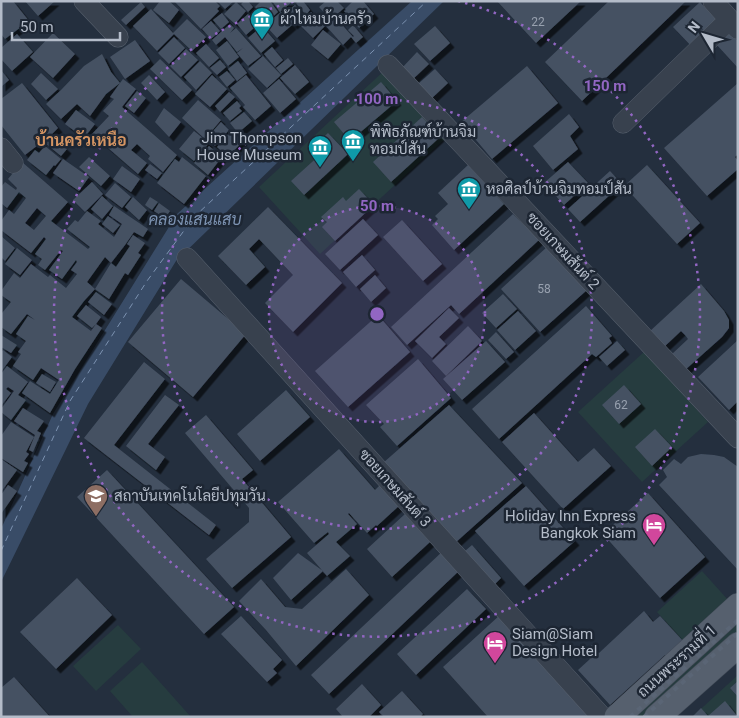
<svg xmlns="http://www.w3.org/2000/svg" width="739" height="718" font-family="Roboto,Sarabun,sans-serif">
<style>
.green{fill:#263c3f}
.water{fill:#394c67}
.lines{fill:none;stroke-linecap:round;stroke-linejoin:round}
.ferry{stroke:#7c92b1;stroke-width:1;stroke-dasharray:6 5;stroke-linecap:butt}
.building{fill:#455162;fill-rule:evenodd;filter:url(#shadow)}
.minor-casing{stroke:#565f6c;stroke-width:21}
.major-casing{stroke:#414a57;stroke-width:26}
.minor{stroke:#38414e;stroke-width:20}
.major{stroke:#56606e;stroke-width:25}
.rail{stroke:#5a6575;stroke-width:4;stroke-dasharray:5 5;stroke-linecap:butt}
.ring{fill:none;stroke:#9266c3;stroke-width:2.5;stroke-dasharray:2.5 5}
.labels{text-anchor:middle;stroke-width:5;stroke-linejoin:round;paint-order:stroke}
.number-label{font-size:12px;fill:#98a1af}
.poi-label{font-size:15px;fill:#b4bcc9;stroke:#1d2633;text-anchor:start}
.street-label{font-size:15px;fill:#b4bcc9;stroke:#1d2633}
.neighbourhood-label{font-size:16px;font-weight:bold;fill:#d59563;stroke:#1d2633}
.water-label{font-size:16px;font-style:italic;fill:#7c92b1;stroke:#1d2633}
.centre{fill:#9266c3;stroke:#1d2633;stroke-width:2.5}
.ring-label{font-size:15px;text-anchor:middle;font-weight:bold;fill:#9266c3;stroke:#1d2633;stroke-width:5;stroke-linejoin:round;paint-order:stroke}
</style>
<defs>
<filter id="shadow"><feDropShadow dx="4.5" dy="4.5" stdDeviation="0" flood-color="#0009"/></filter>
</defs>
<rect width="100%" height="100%" fill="#242f3e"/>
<!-- green -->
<path class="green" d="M386,69L447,137L320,254L259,187Z
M644,352L708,422L642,482L578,412Z
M702,571L729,601L684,642L657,612Z
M738,616V638L650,717H626Z
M118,625L141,649L96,691L73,666Z
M142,662L191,717H133L110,691Z
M738,675V681L730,688L738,697V717H692Z"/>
<!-- water -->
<path class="water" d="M412,1H444L176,261L88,404L1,582V529L53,414L177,214Z"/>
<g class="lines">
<!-- ferry -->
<path class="ferry" d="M1,551L70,401L147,281L194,217L427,1"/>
</g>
<!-- building -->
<path class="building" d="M1,1H13L29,21L5,39L1,34Z
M25,1H55L38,16Z
M160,1H169L179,10L169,23L153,10Z
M174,1H215L220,6L217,9L219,11L201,29Z
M217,1H234L225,9Z
M244,1H248L253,7L248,12L241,4Z
M261,1H270L278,12L267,22L255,7Z
M272,1H293L280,12Z
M298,1H303L310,10L306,15L296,3Z
M326,1H337L344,8L331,20L319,7Z
M353,1H363L374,14L359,28L344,11L346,10L345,9Z
M497,1H581L536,43Z
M609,1H686L582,101L545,62Z
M141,2L145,7L126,25L121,20Z
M236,2L246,11L235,24L224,14Z
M700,2L722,25L695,50L673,27Z
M295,5L304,15L293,25L288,20L292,25L277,38L265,25L281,12L284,14Z
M151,9L173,33L187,19L206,37L192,51L174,34L157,51L133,26Z
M311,12L325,26L313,38L299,24Z
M222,13L229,22L221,29L213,20Z
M248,14L257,25L246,35L237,24Z
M336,18L353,37L354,36L348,30L353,25L363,37L356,43L351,37L343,45L326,26Z
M211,21L220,31L211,39L202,29Z
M230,24L234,28L230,33L236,28L261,56L248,66L237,53L243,48L237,52L225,37L216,45L212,40Z
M262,26L275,41L261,53L248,38Z
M435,26L450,43L430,61L414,44Z
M323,30L341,44L328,59L311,45Z
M729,32L738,41V68L716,44Z
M53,33L75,54L53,78L30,57Z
M17,34L33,52L12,71L1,59V48Z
M174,37L185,48L169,64L158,53Z
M135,40L150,61L125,79L110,57Z
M227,41L239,57L228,66L216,50Z
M206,44L219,58L209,67L196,53Z
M272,47L283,60L275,67L264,54Z
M186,49L198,60L181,77L170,66Z
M417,52L429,64L412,80L401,69Z
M102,54L111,72L120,83L123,79L136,89L122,107L177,155L163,172L148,159L150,156L137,144L131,150L147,163L138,174L92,134L109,116L103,111L114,99L110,97L120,83L106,94L90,116L77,104L61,119L46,104L61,90L84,66Z
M263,56L281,75L267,88L248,69Z
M288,58L293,64L281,74L276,68Z
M160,59L192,90L182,100L150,69Z
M220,60L226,67L217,75L210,68Z
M200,61L212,73L196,90L184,77Z
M238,61L247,73L237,81L228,69Z
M295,65L309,82L295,94L280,78Z
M527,66L558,103L492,159L461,122Z
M435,69L448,83L431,99L418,84Z
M1,70L9,80L1,87Z
M227,71L235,80L227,87L219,77Z
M41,73L58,89L46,100L31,84Z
M149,75L165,92L157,100L141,83Z
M212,75L227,89L210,107L195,94Z
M246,75L271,106L255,120L243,107L245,105L230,88Z
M279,79L296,99L280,113L263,93Z
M381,82L397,101L350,141L334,122Z
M22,83L58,128L51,135L67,149L61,156L45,143L51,135L25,155L1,125V99Z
M738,83V154L735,157L738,161V169L707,196L664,148Z
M137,91L146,98L134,113L125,106Z
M229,92L235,97L220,112L215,106Z
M198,100L221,120L205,139L182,118Z
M237,101L241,106L239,108L242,111L230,121L223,113Z
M164,108L181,122L169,137L155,122Z
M76,110L95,124L84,138L65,124Z
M244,112L252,121L238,133L230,123Z
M569,114L579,127L570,136L578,149L553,170L533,146Z
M422,117L440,137L391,182L373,162Z
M221,122L229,130L215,146L206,139Z
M194,131L209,143L194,161L179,149Z
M231,131L243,141L228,157L217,147Z
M328,133L348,154L304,195L291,181L322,153L315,145Z
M45,146L61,159L55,166L54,165L46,175L27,160L35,150L39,153Z
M209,146L222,157L208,175L194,163Z
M89,157L110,176L101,186L79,167Z
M182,157L206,176L184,204L157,183L175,159L179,162Z
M63,159L89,177L79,191L53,173Z
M22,162L68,202L51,221L88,249L90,247L67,229L75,220L78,222L87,211L101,221L98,224L114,237L122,224L109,215L114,206L148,229L143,237L134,232L125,245L111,263L105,257L87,282L95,289L111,263L116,267L130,246L127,244L133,235L145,243L138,253L141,255L128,275L125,273L109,299L95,289L84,301L72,317L91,331L96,324L92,328L77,316L86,305L101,317L96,324L102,328L75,369L50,413L22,393L30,381L50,394L59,380L41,368L33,380L13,366L21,354L18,352L26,341L16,334L28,316L35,320L27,314L11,334L1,327V312L2,313L11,302L1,295V291L14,273L20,278L31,264L48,277L50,275L66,288L77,274L71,270L77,262L76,260L62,279L49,270L63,251L61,250L45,270L38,265L42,259L35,254L46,239L44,237L31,253L1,230V221L9,210L14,214L26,198L19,192L7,208L1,203V187L5,182L16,190L17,188L8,179ZM37,208L46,216L34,230L25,223Z
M568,162L588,183L564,205L544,183Z
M150,164L162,173L157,179L145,170Z
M468,165L504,204L454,250L432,225L438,219L435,216L448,204L438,193Z
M647,165L700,223L677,244L624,186Z
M122,166L140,179L131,192L113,179Z
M610,171L622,184L580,222L568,209Z
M92,182L103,194L85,212L73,200Z
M115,183L131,197L122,208L105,195Z
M359,189L374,205L335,241L322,227L327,222L321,217L343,197L346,201Z
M102,196L113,206L102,219L91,209Z
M133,197L147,210L139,220L125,207Z
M150,197L158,202L152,210L145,205Z
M159,203L170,211L165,219L154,211Z
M268,207L342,283L293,332L265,303L293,275L259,239L249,249L265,267L246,285L218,256Z
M513,214L525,226L527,224L540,239L459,314L451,305L407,345L391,327Z
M108,216L120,225L113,233L102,224Z
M363,219L378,235L340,270L325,254Z
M402,220L442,264L423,281L383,237Z
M1,236L15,248L5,261L1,257Z
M547,247L587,290L540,332L501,289Z
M17,248L32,260L20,275L5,264Z
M362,255L375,270L356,287L343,272Z
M375,275L386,288L371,302L360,289Z
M181,279L246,334L193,397L128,342Z
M701,284L724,311L729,320V328L722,337L685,370L671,355L688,339L685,335L681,331L664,347L649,332Z
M96,292L112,304L104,315L88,302Z
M503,294L517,309L496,328L482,313Z
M586,306L612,336L609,338L612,343L596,357L592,354L499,439L472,409Z
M449,308L459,318L439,337L446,344L432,358L415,341Z
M518,311L536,331L515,350L497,330Z
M378,315L410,352L348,407L315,371Z
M468,326L482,341L446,376L432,361Z
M496,332L514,352L506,359L488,340Z
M1,335L17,345L11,353L1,347Z
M738,340V401L729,410L698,377Z
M486,341L505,362L462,400L443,379Z
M617,341L625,350L607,366L599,357Z
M3,350L12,357L1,372V352Z
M418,359L451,398L397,446L380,427L384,424L366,405Z
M144,362L165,379L114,445L216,525L209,535L84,438Z
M7,366L28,382L18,395L26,400L11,420L1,412V409L14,391L8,387L6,389L11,393L1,406V374Z
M42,374L56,382L50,392L36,383Z
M624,385L641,404L619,424L602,405Z
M286,390L310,417L260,461L237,434Z
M165,395L179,405L148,444L165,457L156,470L126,446Z
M449,405L522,483L455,543L383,463Z
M23,408L44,421L37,431L41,433L33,452L29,450L35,435L14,421Z
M534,413L578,462L594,448L611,466L563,509L502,442Z
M206,415L253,470L242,479L291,537L232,588L206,559L249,522V508L185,433Z
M11,422L34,437L26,452L29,454L24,461L28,463L23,472L1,458V436Z
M655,429L672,447L652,466L635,447Z
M339,449L375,490L382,483L401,504L377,526L376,525L367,533L349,513L348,514L357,524L336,542L350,556L327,576L307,553L329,534L328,532L314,543L278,502Z
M701,454L714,455L724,457L738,467V570L659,485L667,477L663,470L674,459L681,464L688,457Z
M1,459L17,470L1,492Z
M107,470L234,607L204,634L77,497Z
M8,485L17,491L1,514V495Z
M526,486L575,541L524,586L475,531Z
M648,493L705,557L660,598L603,534Z
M405,514L430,542L392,577L367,549Z
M472,545L501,578L495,584L465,551Z
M444,550L461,569L329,694L311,675Z
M298,553L323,571L291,600L273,578Z
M346,569L369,595L296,666L266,630L239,601L261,579L285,607L302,609Z
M77,578L112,615L56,669L20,632Z
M467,589L486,609L416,675L397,654Z
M644,611L653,622L660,616L684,642L667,657L665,655L610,705L578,670L590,659L584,652L592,645L599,653Z
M500,615L592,717H488L443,667Z
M241,616L282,660L273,669L277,673L267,682L221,634Z
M14,677L50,717H1V688Z
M738,681V697L730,688Z
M362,684L381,705L369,717H343L336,709Z
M402,691L423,714L420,717H384L379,712Z
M725,701L738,717H692L701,708L708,716Z"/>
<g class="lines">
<!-- minor casing -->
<g class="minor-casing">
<path id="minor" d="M84,1L118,37
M713,1L738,29
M388,65L738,438
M623,123L729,20
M1,148L13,163
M187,258L602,717"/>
</g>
<!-- major casing -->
<g class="major-casing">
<path id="major" d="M617,717L738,606
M657,717L738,645"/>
</g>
<!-- minor -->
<use href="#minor" class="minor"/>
<!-- major -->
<use href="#major" class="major"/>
<!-- rail -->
<path class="rail" d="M630,717L738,620
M644,717L738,633"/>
</g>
<!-- distance rings -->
<circle cx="377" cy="314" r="108" fill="#9266c3" fill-opacity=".12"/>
<g class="ring">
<circle cx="377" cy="314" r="108"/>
<circle cx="377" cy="314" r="215"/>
<path d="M458 1A323 323 0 1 1 296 1"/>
</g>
<!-- icons -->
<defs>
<g id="museum-pin" transform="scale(1.25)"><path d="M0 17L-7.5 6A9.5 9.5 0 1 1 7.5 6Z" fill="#0f9aa8" stroke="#1d2633"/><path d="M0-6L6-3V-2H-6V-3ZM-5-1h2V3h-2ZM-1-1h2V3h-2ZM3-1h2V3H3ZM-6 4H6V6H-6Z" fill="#fff"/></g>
<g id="university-pin" transform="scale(1.25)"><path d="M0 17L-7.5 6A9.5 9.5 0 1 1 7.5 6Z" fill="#8d6e63" stroke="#1d2633"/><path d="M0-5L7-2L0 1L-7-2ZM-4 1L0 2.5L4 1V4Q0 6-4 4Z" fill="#fff"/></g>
<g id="hotel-pin" transform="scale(1.25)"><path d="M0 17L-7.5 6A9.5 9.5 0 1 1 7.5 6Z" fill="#d1479c" stroke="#1d2633"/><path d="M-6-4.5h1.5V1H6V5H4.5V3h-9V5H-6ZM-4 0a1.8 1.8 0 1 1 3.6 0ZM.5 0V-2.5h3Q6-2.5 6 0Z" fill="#fff"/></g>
</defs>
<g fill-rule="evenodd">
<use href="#museum-pin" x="262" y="19"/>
<use href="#museum-pin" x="353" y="141"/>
<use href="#museum-pin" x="320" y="147"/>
<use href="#museum-pin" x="469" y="189"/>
<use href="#university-pin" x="96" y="496"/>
<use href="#hotel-pin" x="654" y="525"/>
<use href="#hotel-pin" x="495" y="643"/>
</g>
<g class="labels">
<!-- number labels -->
<g class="number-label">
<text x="538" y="26">22</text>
<text x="544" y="293">58</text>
<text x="621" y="409">62</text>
</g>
<!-- poi labels -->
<g class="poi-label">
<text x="280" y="24">ผ้าไหมบ้านครัว</text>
<text x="370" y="137">พิพิธภัณฑ์บ้านจิม<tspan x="370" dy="17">ทอมป์สัน</tspan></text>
<text x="302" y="143" text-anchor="end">Jim Thompson<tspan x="302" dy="17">House Museum</tspan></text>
<text x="486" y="194">หอศิลป์บ้านจิมทอมป์สัน</text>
<text x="114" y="501">สถาบันเทคโนโลยีปทุมวัน</text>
<text x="636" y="521" text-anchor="end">Holiday Inn Express<tspan x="636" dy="17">Bangkok Siam</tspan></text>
<text x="512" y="639">Siam@Siam<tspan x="512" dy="17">Design Hotel</tspan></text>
</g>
<!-- street labels -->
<g class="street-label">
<text transform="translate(563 251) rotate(47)" y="5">ซอยเกษมสันต์ 2</text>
<text transform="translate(395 488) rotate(48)" y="5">ซอยเกษมสันต์ 3</text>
<text transform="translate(677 661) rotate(-42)" y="5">ถนนพระรามที่ 1</text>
</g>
<!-- neighbourhood labels -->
<g class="neighbourhood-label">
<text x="81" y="146">บ้านครัวเหนือ</text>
</g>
<!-- water labels -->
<g class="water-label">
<text x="195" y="225">คลองแสนแสบ</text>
</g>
</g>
<circle cx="377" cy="314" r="8" class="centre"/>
<g class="ring-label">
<text x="605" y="91">150 m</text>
<text x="377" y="104">100 m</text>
<text x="377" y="211">50 m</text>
</g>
<!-- border -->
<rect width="739" height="718" fill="none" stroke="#b4bcc9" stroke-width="5"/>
<!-- north arrow -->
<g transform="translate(704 35) rotate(308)" stroke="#1d2633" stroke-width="4" paint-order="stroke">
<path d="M0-4L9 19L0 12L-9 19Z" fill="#b4bcc9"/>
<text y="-8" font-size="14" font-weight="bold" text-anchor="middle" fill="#b4bcc9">N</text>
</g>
<!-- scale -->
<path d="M12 32v8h108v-8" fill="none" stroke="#b4bcc9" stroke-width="2.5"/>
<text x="20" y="32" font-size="15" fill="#b4bcc9" stroke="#1d2633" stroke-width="4" paint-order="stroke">50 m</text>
</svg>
